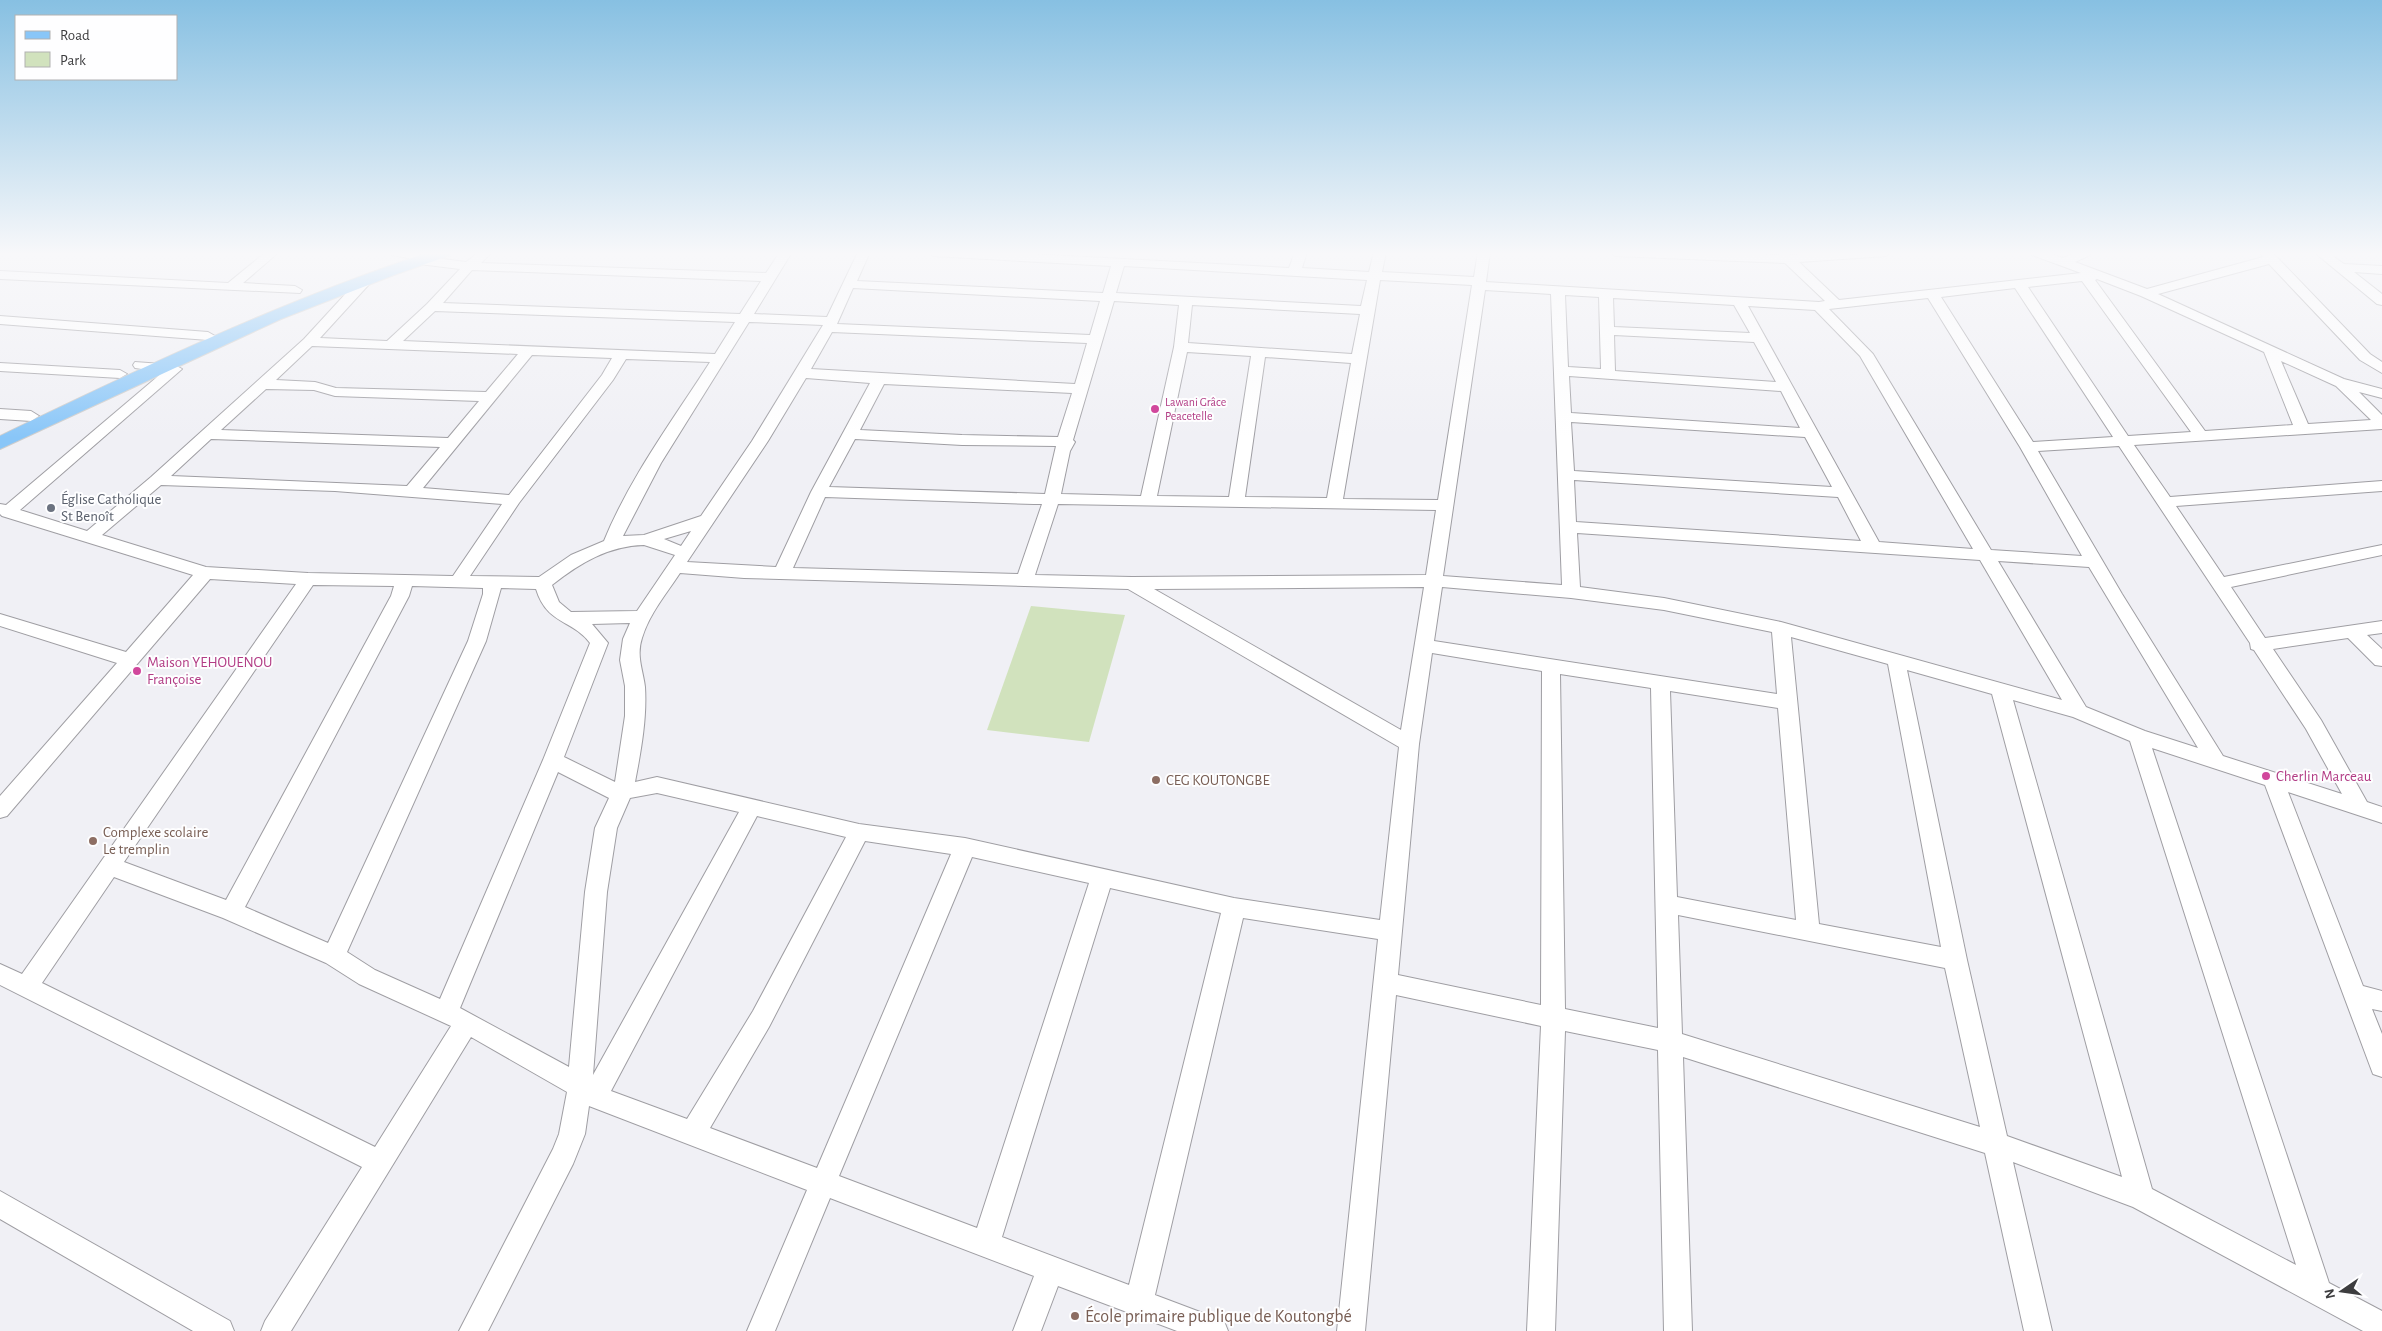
<svg xmlns="http://www.w3.org/2000/svg" width="2382" height="1331" font-family="'Alegreya Sans',sans-serif">
<style>
.green{fill:#d1e2bd}
.lines{fill:none;stroke-linecap:round;stroke-linejoin:round}
.minor-casing{stroke:#9f9ea3;stroke-width:2}
.major-casing{stroke:#cdcdcd;stroke-width:2}
.minor{fill:#fff;fill-rule:evenodd}
.major{fill:#89c6f8;fill-rule:evenodd}
.hotel-dot{fill:#d1479c;stroke:#fefeff;stroke-width:2}
.worship-dot{fill:#6b7280;stroke:#fefeff;stroke-width:2}
.education-dot{fill:#8d6e63;stroke:#fefeff;stroke-width:2}
.labels{text-anchor:middle;stroke-width:4;stroke-linejoin:round;paint-order:stroke}
.far-hotel-label{font-size:12px;fill:#b23c85;stroke:#fefeff;text-anchor:start}
.worship-label{font-size:15px;fill:#5b616d;stroke:#fefeff;text-anchor:start}
.hotel-label{font-size:15px;fill:#b23c85;stroke:#fefeff;text-anchor:start}
.education-label{font-size:15px;fill:#785e54;stroke:#fefeff;text-anchor:start}
.near-education-label{font-size:18px;fill:#785e54;stroke:#fefeff;text-anchor:start}
</style>
<rect width="100%" height="100%" fill="#f0f0f5"/>
<!-- green -->
<path class="green" d="M1031,606L1125,615L1089,742L987,730Z"/>
<g class="lines">
<!-- minor casing -->
<g class="minor-casing">
<path id="minor" d="M266,252H279L243,283L295,286L302,290L300,293L0,279V271L228,283Z
M390,252H418L419,256L466,262L479,252H492L481,263L766,273L780,252H792L754,314L827,317L858,252H870L857,281L1103,293L1111,266L933,256L927,252H994L1289,268L1295,252H1307L1302,268L1369,272L1374,252H1386L1382,272L1474,277L1478,252H1490L1486,282L1819,302L1825,301L1785,263L1616,256L1610,252H1699L1778,255L1785,252L1791,255L1839,252H1892L1886,256L1799,262L1839,300L2081,273L2032,255L2030,252H2047L2063,258L2077,252H2092L2090,255L2075,262L2147,289L2263,257L2259,252H2272L2370,354L2382,362V373L2360,360L2269,264L2158,294L2344,379L2382,389V398L2359,392L2382,415V429L2134,445L2170,497L2382,481V491L2176,506L2224,577L2382,545V555L2231,587L2265,638L2382,621V633L2367,635L2382,649V666L2375,665L2348,638L2273,649L2321,720L2367,802L2382,807V823L2288,792L2363,986L2382,991V1011L2372,1009L2382,1034V1077L2373,1074L2370,1066L2265,785L2152,748L2329,1283L2382,1311V1331H2363L2133,1207L2013,1162L2052,1331H2024L1985,1153L1683,1057L1692,1331H1664L1658,1050L1565,1031L1555,1331H1527L1541,1026L1396,995L1365,1331H1337L1378,939L1243,918L1155,1295L1224,1321L1228,1331H1177L1058,1286L1041,1331H1013L1034,1276L830,1198L775,1331H747L807,1190L589,1106L585,1134L573,1164L488,1331H459L553,1149L559,1134L567,1092L471,1037L291,1331H261L265,1321L362,1167L0,985V964L22,974L296,584L210,579L7,816L0,818V796L117,663L0,626V614L126,652L193,575L2,516L0,514V504L6,505L163,372L135,368L133,365L135,362L175,365L182,369L20,510L87,531L151,477L304,339L361,277L366,276L373,280L320,338L387,341L427,304L460,269L419,264L414,263V259L392,255ZM1124,266L1367,280L1361,306L1116,293ZM472,270L761,281L740,314L443,303ZM2097,279L2141,296L2264,352L2293,425L2205,431L2095,280ZM1380,280L1472,285L1438,500L1343,499ZM2082,281L2191,432L2128,436L2028,287ZM853,288L1100,301L1090,335L837,324ZM2015,288L2113,437L2033,442L1941,297ZM1485,290L1551,294L1562,585L1443,576ZM1565,295L1599,297L1601,369L1568,367ZM1613,298L1734,305L1750,333L1614,327ZM1928,298L2020,447L2082,556L1991,550L1873,354L1829,309ZM1114,301L1179,305L1174,347L1141,496L1061,494L1070,451L1075,442L1073,440ZM1192,305L1360,314L1352,354L1188,343ZM1748,306L1815,310L1860,356L1973,549L1879,542ZM435,311L735,322L715,354L403,341ZM749,322L823,325L752,441L701,516L644,535L623,536L661,463ZM832,332L1087,343L1075,384L811,369ZM1614,335L1754,342L1776,382L1615,371ZM312,346L518,354L486,392L336,388L315,382L276,380ZM1187,352L1251,356L1229,497L1157,496ZM532,355L612,358L602,375L509,495L423,488ZM1265,357L1351,363L1327,498L1245,497ZM626,359L710,362C673,420 630,477 604,541L571,555L539,577L470,576L519,503L613,380ZM2281,361L2336,386L2371,420L2308,424ZM1569,376L1781,391L1800,428L1571,413ZM806,378L870,383L811,492L776,567L687,562L768,441ZM884,384L1072,393L1058,437L962,435L860,430ZM266,389L314,390L335,396L479,401L448,438L221,430ZM1571,422L1805,437L1832,487L1574,471ZM211,439L440,447L407,486L171,476ZM855,439L962,445L1056,446L1045,494L829,487ZM2119,446L2250,643L2251,649L2254,650L2306,729L2342,794L2223,756L2122,594L2038,451ZM1574,480L1838,497L1861,541L1576,522ZM161,485L335,491L502,504L453,576L308,573L206,567L102,535ZM825,497L1034,504H1042L1018,574L793,568ZM1058,504L1436,510L1426,575L1132,577L1035,575ZM691,531L681,546L664,539ZM1577,533L1980,560L2062,700L1781,622L1664,598L1580,587ZM644,545L675,555L637,611L571,612L559,602L552,585C580,563 608,546 644,545ZM1998,561L2089,567L2198,748L2145,731L2086,707ZM680,573L744,578L1128,589L1399,747L1380,920L1234,898L965,838L859,824L657,777L635,782C641,751 647,718 645,687C643,670 636,656 642,638C649,614 667,593 680,573ZM313,585L394,586L391,596L226,900L124,862ZM412,586L483,588V594L468,641L328,943L245,907L409,596ZM1424,587L1401,730L1154,589ZM1442,587L1571,598L1664,610L1772,632L1777,694L1434,641ZM501,588L536,589C547,625 572,619 590,643L543,760L440,999L375,970L347,952L486,641ZM630,623L623,639L620,660L625,686V716L615,782L564,757L608,643L592,624ZM1791,637L1888,664L1941,947L1819,924ZM1432,653L1542,671L1541,1005L1398,975L1419,744ZM1907,670L1992,694L2122,1177L2007,1136L1967,960ZM1560,674L1651,688L1658,1028L1565,1009ZM1670,691L1778,708L1796,920L1677,897ZM2013,700L2073,717L2130,741L2296,1265L2152,1189ZM558,772L609,798L595,828L585,892L569,1067L460,1008ZM657,793L739,812L593,1075L607,892L617,828L630,798ZM757,816L846,837L753,1011L687,1119L611,1091ZM865,841L951,854L817,1168L710,1128L769,1027ZM972,857L1089,883L977,1228L839,1176ZM114,877L223,918L326,963L359,984L451,1026L375,1147L42,983ZM1110,888L1221,913L1129,1285L1002,1237ZM1678,915L1945,968L1980,1127L1682,1034Z
M2314,252H2327L2344,264L2382,266V274L2354,272L2382,294V305L2377,304Z
M0,316L208,332L215,336L208,340L0,324Z
M0,363L120,370L127,374L120,378L0,371Z
M0,409L31,411L39,416L31,421L0,419Z
M0,1191L230,1321L234,1331H193L0,1219Z"/>
</g>
<!-- major casing -->
<g class="major-casing">
<path id="major" d="M430,252H453L451,255L394,275L281,319L0,449V436C141,368 282,301 430,252Z"/>
</g>
<!-- minor -->
<use href="#minor" class="minor"/>
<!-- major -->
<use href="#major" class="major"/>
</g>
<!-- sky -->
<linearGradient id="sky" x2="0" y2="1"><stop stop-color="#87c0e2"/><stop offset="0.58" stop-color="#f8f8fa"/><stop offset="1" stop-color="#f8f8fa" stop-opacity="0"/></linearGradient>
<rect width="2382" height="438" fill="url(#sky)"/>
<!-- markers -->
<g class="hotel-dot">
<circle cx="1155" cy="409" r="5"/>
<circle cx="137" cy="671" r="5"/>
<circle cx="2266" cy="776" r="5"/>
</g>
<circle class="worship-dot" cx="51" cy="508" r="5"/>
<g class="education-dot">
<circle cx="1156" cy="780" r="5"/>
<circle cx="93" cy="841" r="5"/>
<circle cx="1075" cy="1316" r="5"/>
</g>
<g class="labels">
<!-- far-hotel labels -->
<g class="far-hotel-label">
<text x="1165" y="406">Lawani Grâce<tspan x="1165" dy="14">Peacetelle</tspan></text>
</g>
<!-- worship labels -->
<g class="worship-label">
<text x="61" y="504">Église Catholique<tspan x="61" dy="17">St Benoît</tspan></text>
</g>
<!-- hotel labels -->
<g class="hotel-label">
<text x="147" y="667">Maison YEHOUENOU<tspan x="147" dy="17">Françoise</tspan></text>
<text x="2276" y="781">Cherlin Marceau</text>
</g>
<!-- education labels -->
<g class="education-label">
<text x="1166" y="785">CEG KOUTONGBE</text>
<text x="103" y="837">Complexe scolaire<tspan x="103" dy="17">Le tremplin</tspan></text>
</g>
<!-- near-education labels -->
<g class="near-education-label">
<text x="1085" y="1322">École primaire publique de Koutongbé</text>
</g>
</g>
<!-- legend -->
<rect x="15" y="15" width="162" height="65" fill="#fefeff" stroke="#b1b1b2"/>
<rect x="25" y="31" width="25" height="8" fill="#89c6f8" stroke="#b1b1b2"/>
<text x="60" y="40" font-size="15" fill="#3d3d3f">Road</text>
<rect x="25" y="52" width="25" height="15" fill="#d1e2bd" stroke="#b1b1b2"/>
<text x="60" y="65" font-size="15" fill="#3d3d3f">Park</text>
<!-- north arrow -->
<g transform="translate(2342 1291) rotate(257)" stroke="#fefeff" stroke-width="4" paint-order="stroke">
<path d="M0-4L9 19L0 12L-9 19Z" fill="#3d3d3f"/>
<text y="-8" font-size="14" font-weight="bold" text-anchor="middle" fill="#3d3d3f">N</text>
</g>
</svg>
